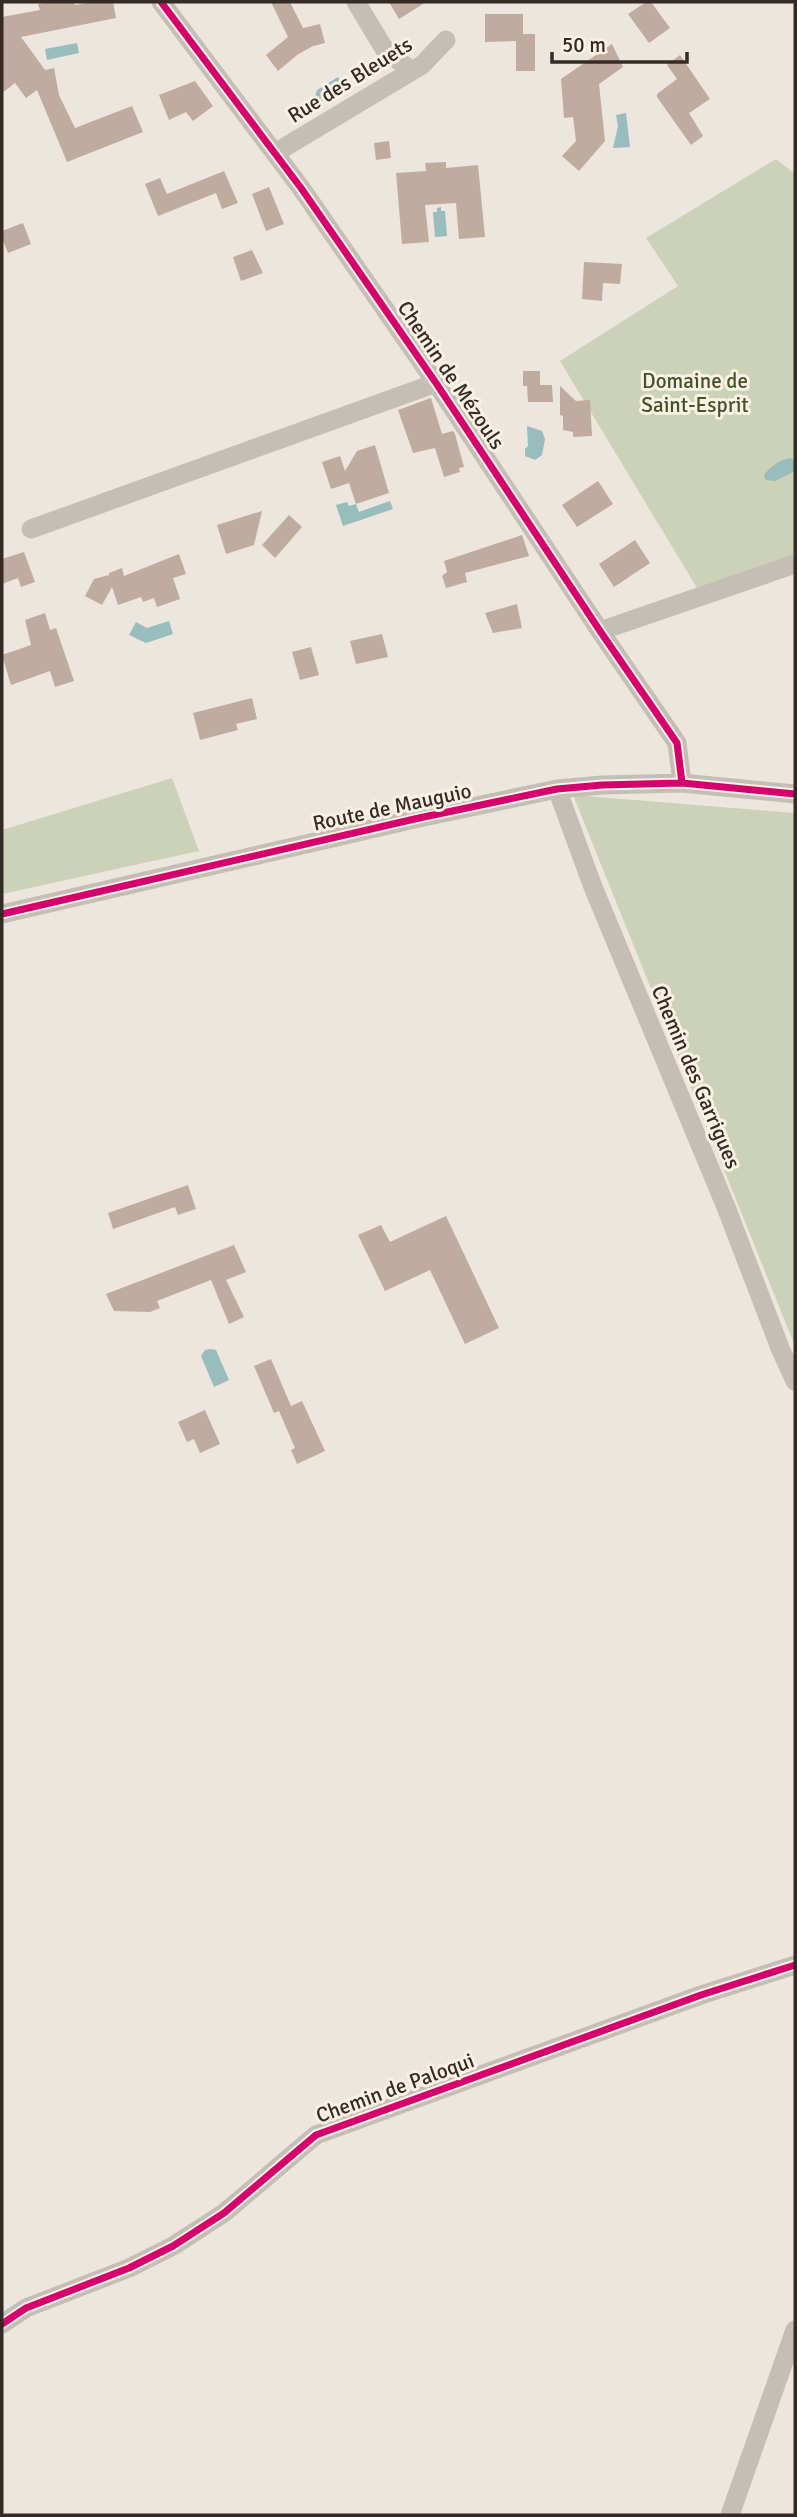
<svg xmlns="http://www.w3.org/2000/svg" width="797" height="2517" font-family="Signika,sans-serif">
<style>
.green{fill:#ccd2b8}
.water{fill:#99bcbd}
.building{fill:#c0ab9f}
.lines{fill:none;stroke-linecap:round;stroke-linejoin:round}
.minor{stroke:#c5beb7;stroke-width:19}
.cycleway-casing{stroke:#f9f1e4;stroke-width:11}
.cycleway{stroke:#d6006c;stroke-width:7}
.labels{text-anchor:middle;stroke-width:6;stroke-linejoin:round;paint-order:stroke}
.street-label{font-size:21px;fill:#352b26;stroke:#f9f1e4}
.park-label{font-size:21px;fill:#425329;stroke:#f9f1e4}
</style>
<rect width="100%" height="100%" fill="#ece6de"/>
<!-- green -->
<path class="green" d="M776,159L795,174V555L697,588L560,361L678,286L646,238Z
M172,778L199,851L2,894V830Z
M573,795L795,813V1346Z"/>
<!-- water -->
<path class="water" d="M77,43L79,53L47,60L45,49Z
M338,77L345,88L324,101H318L315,97L317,90Z
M626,113L630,147L613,148L618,126L616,115Z
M441,207V211H445L447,236L435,237L433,212H437V208Z
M527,426L542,431L545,439L542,455L535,460L525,456V449L528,446Z
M790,458L795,460V471L775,481L766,480L764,475C771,466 779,460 790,458Z
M390,501L393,509L343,526L336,505L347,502L349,506L356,504L359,512Z
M169,621L173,634L146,643L129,635L136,622L147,628Z
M210,1349L216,1350L229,1380L214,1387L201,1356L205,1350Z"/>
<!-- building -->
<path class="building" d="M49,2H74L75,5L93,2H113L116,18L21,37L45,70L54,68L59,95L75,128L132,106L143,132L67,162L37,90L26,98L15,83L2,93V17L40,10L38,4Z
M271,2H290L303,28L320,24L325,43L313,46L297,55L278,71L266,55L288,37Z
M389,2H426L399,19Z
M646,2H651L670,28L649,43L628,14Z
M485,14H523V34H535V71H516V41L485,42Z
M612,44L623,67L599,84L605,141L579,171L562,156L576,141L573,117L564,118L561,79Z
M680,55L710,99L689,113L703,136L691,145L657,97V94L677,79L667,65Z
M195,81L213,106L193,121L186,112L169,120L159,95Z
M389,141L391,158L376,160L374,143Z
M446,162V168L478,165L485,237L459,239L456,203L425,205L429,242L402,244L396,173L426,171L425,163Z
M224,171L238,203L222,209L216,193L158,216L145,184L160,178L167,194Z
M269,187L284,224L266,231L252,194Z
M23,223L31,244L8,253L2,238V231Z
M252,250L263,273L241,281L233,257Z
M584,262L622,264L620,284L603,283L602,301L582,299Z
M523,371H540V385H552L553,402H528L527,386H523Z
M560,386L576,401L590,400L592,436L573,437V432L563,430V416L560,415Z
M431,398L442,434L453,431L455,434L464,467L459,468L460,472L444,477L435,448L413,453L398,410Z
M375,445L389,493L356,504L349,483L331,489L322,462L340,456L345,471L357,451Z
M598,481L613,504L577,527L562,505Z
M262,511L254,545L226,554L217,525Z
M289,515L302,527L275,558L262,545Z
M522,535L529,556L465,573L467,582L446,588L442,576L447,572L444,561Z
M635,540L650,563L614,587L599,564Z
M24,552L35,582L21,587L18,578L2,584V559Z
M179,554L186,574L173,578L180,599L157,607L154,598L143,602L141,597L118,605L112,587L102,605L85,596L94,579L109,575V573L122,568L124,576Z
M517,604L522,628L493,633L485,613Z
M45,613L50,630L56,628L74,681L55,687L50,671L11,685L2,655L31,645L25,620Z
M382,634L388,657L356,664L350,641Z
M311,647L319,675L300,680L292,652Z
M252,698L257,719L236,724L238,730L200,740L193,713Z
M188,1185L196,1209L178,1215L175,1207L113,1229L108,1213Z
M446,1216L499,1328L465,1344L430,1270L385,1291L358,1235L381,1225L390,1242Z
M234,1245L246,1272L226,1280L244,1317L229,1324L211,1280L157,1301L160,1308L150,1312L114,1311L106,1294Z
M271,1359L291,1406L302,1401L325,1451L297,1464L291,1450L295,1448L279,1411L274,1413L254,1366Z
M205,1410L220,1444L200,1453L194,1439L187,1442L178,1422Z"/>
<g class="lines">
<!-- minor -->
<path class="minor" d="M161,2L301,188L436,383L600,631L677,743L682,783
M356,2L385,50L412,71
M275,153L422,65L446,40
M31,529L436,383
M600,631L795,564
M557,789L593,887L726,1207L780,1348L795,1381
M2,914L419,818L557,789L602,785L682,783L795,794
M2,2324L26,2308L129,2268L173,2246L224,2213L316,2135L701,1995L795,1965
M730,2515L795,2330"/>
<!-- cycleway casing -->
<g class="cycleway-casing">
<path id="cycleway" d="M161,2L301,188L436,383L600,631L677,743L682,783
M2,914L419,818L557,789L602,785L682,783L795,794
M2,2324L26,2308L129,2268L173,2246L224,2213L316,2135L701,1995L795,1965"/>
</g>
<!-- cycleway -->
<use href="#cycleway" class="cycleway"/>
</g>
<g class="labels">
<!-- street labels -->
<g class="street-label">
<text transform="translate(350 80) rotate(-32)" y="7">Rue des Bleuets</text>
<text transform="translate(451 375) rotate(56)" y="7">Chemin de Mézouls</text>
<text transform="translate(392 807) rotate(-12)" y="7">Route de Mauguio</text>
<text transform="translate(696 1077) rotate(67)" y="7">Chemin des Garrigues</text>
<text transform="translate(395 2088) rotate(-20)" y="7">Chemin de Paloqui</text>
</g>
<!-- park labels -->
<g class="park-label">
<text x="695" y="388">Domaine de<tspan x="695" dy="24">Saint-Esprit</tspan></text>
</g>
</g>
<!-- border -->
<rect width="797" height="2517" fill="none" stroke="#352b26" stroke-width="7"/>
<!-- scale -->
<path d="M552 52v10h135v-10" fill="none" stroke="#352b26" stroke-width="3.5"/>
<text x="562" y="52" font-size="21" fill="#352b26" stroke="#f9f1e4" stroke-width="5" paint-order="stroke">50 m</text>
</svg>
